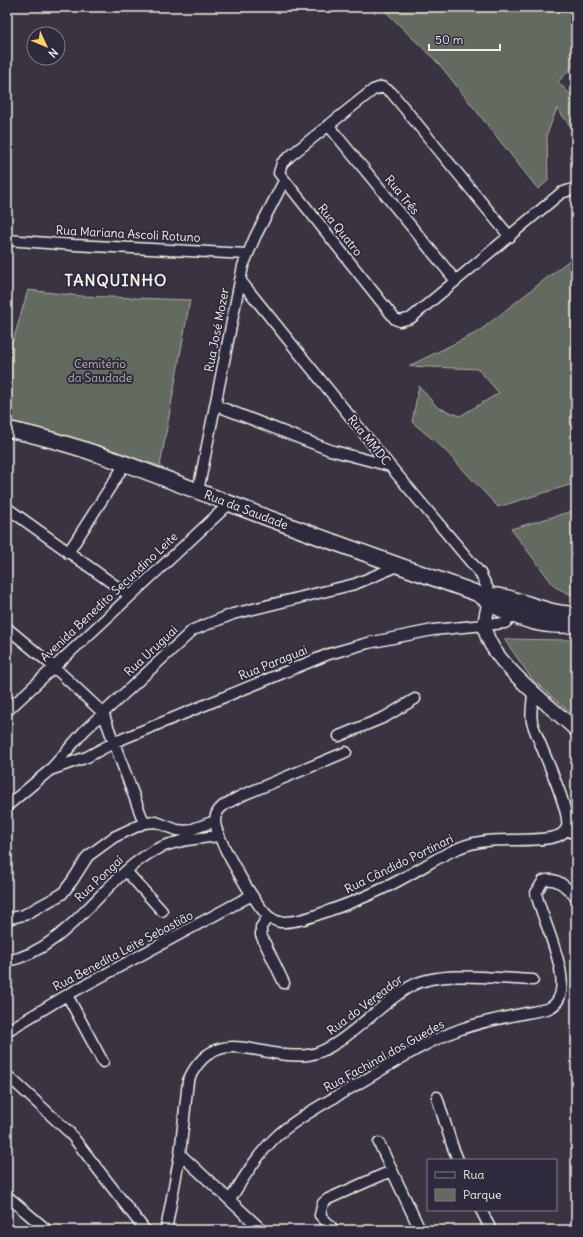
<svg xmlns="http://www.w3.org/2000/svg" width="583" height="1237" font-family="Delius,sans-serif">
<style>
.green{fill:#636b5f;stroke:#acaea4}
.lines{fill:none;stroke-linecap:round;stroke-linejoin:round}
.minor-casing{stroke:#f4f1e8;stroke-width:13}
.tertiary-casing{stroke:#f4f1e8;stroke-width:16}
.secondary-casing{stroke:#f4f1e8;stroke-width:18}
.minor{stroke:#2f2a3d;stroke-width:10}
.tertiary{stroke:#2f2a3d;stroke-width:13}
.secondary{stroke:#2f2a3d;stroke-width:15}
.labels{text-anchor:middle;stroke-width:4;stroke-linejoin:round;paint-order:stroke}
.street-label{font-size:12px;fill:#f4f1e8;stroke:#2f2a3d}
.park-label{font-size:12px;fill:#b3b5aa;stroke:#2f2a3d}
.district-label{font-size:16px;font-weight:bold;letter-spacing:1px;fill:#f4f1e8;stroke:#2f2a3d}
</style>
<rect width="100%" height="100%" fill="#3a3342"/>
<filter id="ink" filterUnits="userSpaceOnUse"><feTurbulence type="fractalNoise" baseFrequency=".025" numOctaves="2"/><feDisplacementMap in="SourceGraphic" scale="8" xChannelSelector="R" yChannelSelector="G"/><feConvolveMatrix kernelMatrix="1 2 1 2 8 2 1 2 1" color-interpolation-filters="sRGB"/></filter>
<g filter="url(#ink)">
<!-- green -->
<path class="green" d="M381,7H576V63L558,82L576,100V123L570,126L557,108L547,134L548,181L538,189L440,65Z
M576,255V483L498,507L442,447L412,422L419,386L437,407L460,416L499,393L478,369L409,366L478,332Z
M28,290L81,296L190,300L160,466L7,421V341H13Z
M576,510V596H574L555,587L511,529Z
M576,638V714L573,715L532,679L504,639L568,640Z"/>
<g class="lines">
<!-- minor casing -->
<g class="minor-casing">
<path id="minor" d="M328,125L456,281
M510,237L391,92L382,87L373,90L290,156L282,163L279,173L395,319L400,321L411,318L561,193L576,188
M7,240L74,245L247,254
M240,280L390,466L480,573L491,595
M215,405L330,450L390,466
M198,491L243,266L255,237L284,181
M7,508L130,596
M68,553L125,464
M7,628L54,667L103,713L144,823
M7,711L230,503
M339,736L385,717L415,699
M346,752L243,795C232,801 215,806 215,821C215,837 254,902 267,915C270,918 276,921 280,922C295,923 311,917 325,912C354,902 381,891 407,876C424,867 441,855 459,848C488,835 520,843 550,838C557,837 563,835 566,829C574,814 538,743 532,722C530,713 533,701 533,691
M50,770L87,757L115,742L329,654L368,643L433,630L505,623L514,615
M7,806L50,770L85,730L193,630L233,614L355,584L398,566
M566,829L576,835
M126,871L162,911
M268,917L261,927V935L284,983
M7,919L24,915L62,894L72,881L88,856L114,837L144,823L156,822L177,830L187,831L215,821
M7,961C68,950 103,878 155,850C174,840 197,839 218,836
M67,995L103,1062
M7,1031L67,995L252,895
M7,1075L69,1132L145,1230
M437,1097L452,1145L458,1160
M379,1143L420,1230
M180,1154L262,1230
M7,1196L47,1230
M230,1200C244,1177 259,1152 279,1134C300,1116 327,1102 351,1088C386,1068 422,1043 461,1029C489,1019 518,1015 547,1009C583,996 542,922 536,893L543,881C557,876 567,888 576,897
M481,1210L491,1230
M166,1230L180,1154L188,1081C215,1020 261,1061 308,1055C341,1051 381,1001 413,985C442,970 499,979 533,980
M334,1230L320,1215L323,1203L328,1199L391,1171"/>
</g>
<!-- tertiary casing -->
<g class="tertiary-casing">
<path id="tertiary" d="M491,595C489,605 485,616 485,625C484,657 553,708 576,730"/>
</g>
<!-- secondary casing -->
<g class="secondary-casing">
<path id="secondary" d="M7,429C84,445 158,476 231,504C312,535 394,564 476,593C483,596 487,601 493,605C518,619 547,629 576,624
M484,596C510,592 545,616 576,614"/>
</g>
<!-- minor -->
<use href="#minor" class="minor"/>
<!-- tertiary -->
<use href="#tertiary" class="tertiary"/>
<!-- secondary -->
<use href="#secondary" class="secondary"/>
</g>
</g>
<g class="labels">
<!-- street labels -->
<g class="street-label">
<text transform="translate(402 195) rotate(51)" y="4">Rua Três</text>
<text transform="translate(340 230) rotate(51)" y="4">Rua Quatro</text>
<text transform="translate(128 234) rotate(3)" y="4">Rua Mariana Ascoli Rotuno</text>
<text transform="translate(217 330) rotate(-79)" y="4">Rua José Mozer</text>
<text transform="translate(369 440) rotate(51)" y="4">Rua MMDC</text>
<text transform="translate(246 510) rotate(21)" y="4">Rua da Saudade</text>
<text transform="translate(109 597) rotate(-43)" y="4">Avenida Benedito Secundino Leite</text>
<text transform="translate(151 651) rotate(-43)" y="4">Rua Uruguai</text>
<text transform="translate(273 663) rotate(-22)" y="4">Rua Paraguai</text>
<text transform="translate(399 864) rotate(-26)" y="4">Rua Cândido Portinari</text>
<text transform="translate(99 879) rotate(-43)" y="4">Rua Pongaí</text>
<text transform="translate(123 951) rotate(-28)" y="4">Rua Benedita Leite Sebastião</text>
<text transform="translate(365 1005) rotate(-37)" y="4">Rua do Vereador</text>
<text transform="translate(384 1056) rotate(-29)" y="4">Rua Fachinal dos Guedes</text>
</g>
<!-- park labels -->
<g class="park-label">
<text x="100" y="368">Cemitério<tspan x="100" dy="14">da Saudade</tspan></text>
</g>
<!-- district labels -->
<g class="district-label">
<text x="116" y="286">TANQUINHO</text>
</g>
</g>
<!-- margin -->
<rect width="583" height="1237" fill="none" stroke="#2f2a3d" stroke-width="24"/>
<rect x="12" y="12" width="559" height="1213" fill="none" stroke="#f4f1e8" stroke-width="1.5" filter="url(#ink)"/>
<!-- legend -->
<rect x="427" y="1159" width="130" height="52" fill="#2f2a3d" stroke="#7e7a81"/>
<rect x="435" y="1172" width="20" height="6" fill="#2f2a3d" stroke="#7e7a81"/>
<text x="463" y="1179" font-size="12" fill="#f4f1e8">Rua</text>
<rect x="435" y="1189" width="20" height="12" fill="#636b5f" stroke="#7e7a81"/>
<text x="463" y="1199" font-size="12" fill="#f4f1e8">Parque</text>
<!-- north arrow -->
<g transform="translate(46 46) rotate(134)"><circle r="19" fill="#2f2a3d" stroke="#7e7a81"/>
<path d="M0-3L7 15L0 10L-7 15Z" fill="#ffd166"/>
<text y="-6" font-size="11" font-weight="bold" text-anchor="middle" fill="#f4f1e8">N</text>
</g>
<!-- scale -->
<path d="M429 44v6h71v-6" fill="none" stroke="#f4f1e8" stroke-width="2"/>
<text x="435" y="44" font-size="12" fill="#f4f1e8" stroke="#2f2a3d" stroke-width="3" paint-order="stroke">50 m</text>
</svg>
